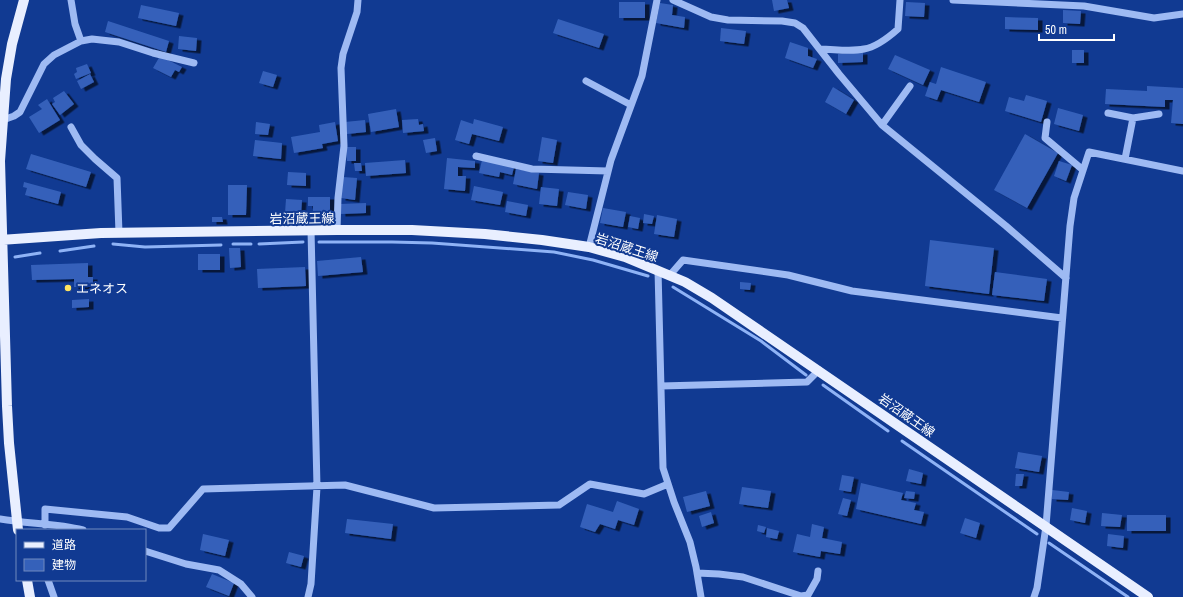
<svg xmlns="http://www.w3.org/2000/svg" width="1183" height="597" font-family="'Archivo Narrow','Noto Sans JP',sans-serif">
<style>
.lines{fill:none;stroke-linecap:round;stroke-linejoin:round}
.stream{stroke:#8fb3f6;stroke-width:3}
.building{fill:#3561ba;filter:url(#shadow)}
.minor{stroke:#9ebaf3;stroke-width:7}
.major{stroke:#e9efff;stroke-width:10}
.poi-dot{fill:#ffe45f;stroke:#113a92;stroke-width:1.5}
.labels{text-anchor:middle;stroke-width:4;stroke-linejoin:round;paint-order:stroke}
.street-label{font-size:13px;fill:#fff;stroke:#113a92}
.poi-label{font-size:13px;fill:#fff;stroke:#113a92;text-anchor:start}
</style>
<defs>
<filter id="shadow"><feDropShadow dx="4.5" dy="2.5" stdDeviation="0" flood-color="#0009"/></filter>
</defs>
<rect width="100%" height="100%" fill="#113a92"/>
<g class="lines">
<!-- stream -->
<path class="stream" d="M319,242H392L432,243L554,252L593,260L648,276
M113,244L145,247L221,245
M233,244H251
M259,244L303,242
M60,251L94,246
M15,257L40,253
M673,287L761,341L806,375
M823,385L888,431
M902,441L1037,534
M1049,543L1128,597"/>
</g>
<!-- building -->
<path class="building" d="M772,0H787L789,8L774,11Z
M619,2H645V18H619Z
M906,2L925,3L924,17L905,16Z
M660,3L673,5L672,15L685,17L684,28L656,23Z
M141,5L179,13L176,26L138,18Z
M1063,10L1081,11L1080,24L1063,23Z
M1005,17L1038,18V30L1005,29Z
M558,19L604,34L599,48L553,33Z
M108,21L169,41L166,52L105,32Z
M721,28L746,31L744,44L720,41Z
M179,36L197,38L196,51L178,49Z
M790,42L808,48V56L817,59L813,68L785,58Z
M1072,50H1084V63H1072Z
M863,52V62L838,63V54Z
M895,55L930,70L923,85L888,69Z
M160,56L182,67L179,72L175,70L171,77L153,68Z
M87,64L91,73L76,79L74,74L77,72L76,68Z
M941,67L986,82L979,102L941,90L937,100L925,96L930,82L936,84Z
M263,71L277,75L273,87L259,83Z
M90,74L94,82L81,89L77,81Z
M1147,86L1183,88V124L1171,123L1173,100H1165V107L1105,104L1106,89L1147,91Z
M833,87L854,100L846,114L825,102Z
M64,91L74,104L60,115L52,104L55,102L53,98Z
M1026,95L1047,101L1041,122L1005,111L1009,97L1024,101Z
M47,99L60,120L39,133L29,117L42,109L38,105Z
M1058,108L1083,115L1079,131L1054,124Z
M396,109L399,127L371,132L368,114Z
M418,119L419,125L423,124L424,131L403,133L402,120Z
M474,119L503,127L499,141L472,134L469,144L455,140L461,120L473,124Z
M365,120L366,132L347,134L345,122Z
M256,122L270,124L268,135L255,134Z
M335,122L338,141L322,144L323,148L294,153L291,137L320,132L319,125Z
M1025,134L1058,153L1027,208L994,190Z
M542,137L557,140L553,163L538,161Z
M435,138L437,151L426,153L423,140Z
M255,140L282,143L281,159L253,156Z
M346,147H356V161H347Z
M31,154L91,172L86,187L26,169Z
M447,158L475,161V168L458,167V176H466L465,191L444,189Z
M405,160L406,173L366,176L365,163Z
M482,160L514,167L512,175L500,172L499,177L479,173Z
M1059,161L1072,165L1066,181L1054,176Z
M354,163H361L362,171H355Z
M516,169L539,173L537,189L513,184Z
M288,172L306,173V186L287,185Z
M343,177L357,178L355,200L341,198Z
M24,182L61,192L58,204L25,195L27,188L23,187Z
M228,185H247L246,215H228Z
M474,186L503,192L500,205L471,200Z
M541,187L559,189L557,206L539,204Z
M568,192L588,195L586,209L565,205Z
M308,197H330V215H313V206H308Z
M286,199L302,200L301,214L285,213Z
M507,201L528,205L526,216L505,212Z
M366,203V213L341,214L340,204Z
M603,208L626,212L623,227L600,223Z
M644,214L654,216L652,224L643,223Z
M657,215L677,219L674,237L654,234Z
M630,216L640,218L638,229L628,227Z
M212,217H222L223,222H212Z
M930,240L994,248L989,294L925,286Z
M229,248H240L241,267L230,268Z
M198,254H220V270H198Z
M361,257L363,272L318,276L317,261Z
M88,263V277H93V287H74V279L32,280L31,265Z
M305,267L306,286L258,288L257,269Z
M995,272L1047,279L1044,301L992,295Z
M740,282L751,283L750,290L740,289Z
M89,299V307L72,308V300Z
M1018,452L1042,456L1039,472L1015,468Z
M909,469L923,473L921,484L906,481Z
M1016,474H1024L1022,486H1015Z
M842,475L854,477L851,492L839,490Z
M861,483L903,493L901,500L916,503L914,510L924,512L921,524L856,509Z
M742,487L771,491L768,508L739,504Z
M1052,490L1069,492L1068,500L1052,499Z
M706,491L710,506L687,512L683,497Z
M906,491L915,492L914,499L904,498Z
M843,498L851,500L847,516L838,514Z
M617,501L639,509L634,525L618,520L615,529L600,524L595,532L580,527L587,504L613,512Z
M1072,508L1087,511L1085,523L1070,520Z
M711,512L714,523L702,527L699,516Z
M1102,513L1122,515L1120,527L1101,526Z
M1127,515H1166V531H1127Z
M965,518L980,523L976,538L960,533Z
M347,519L393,524L391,539L345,533Z
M812,524L824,527L822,538L842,542L840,554L821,551L820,557L793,552L797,534L810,537Z
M758,525L766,527L764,533L757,531Z
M767,528L779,531L777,539L766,537Z
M203,534L229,540L225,556L200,550Z
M1108,534L1124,536L1123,548L1107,546Z
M289,552L304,556L301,567L286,563Z
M212,574L234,583L229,596L206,587Z"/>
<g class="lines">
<!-- minor -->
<path class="minor" d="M71,0L75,24L81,41
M673,0L711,17L728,20L782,21L795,23L803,28L839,74L882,125L1006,226L1066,278
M953,0L1084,6L1154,18L1183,14
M820,49C834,49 850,52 864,49C877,47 889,37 898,29L900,0
M586,81L631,105
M1108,113L1133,118
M3,120L14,116L20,112L44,64L54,55L81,41L92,39L119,42L153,53L194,63
M1047,122L1045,138L1083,170
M882,125L910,86
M71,127L81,145L95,159L117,178L119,233
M476,156L532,169L608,171
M1125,159L1133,118L1159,114
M337,230L338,198L344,146L341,68L343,54L357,12L358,0
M589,247L611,160L642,76L657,0
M658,270L663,468L674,502L690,542L696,567L701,597
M670,275L683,260L788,275L852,291L1062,318
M661,386L807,382L819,370
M0,519C27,524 56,523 83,530
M45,525V509L127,517L159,528H169L203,489L345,485L434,508L559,505L590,484L644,494L668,484
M145,551L186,564L219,570L241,584L252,597
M697,573L719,574L743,577L801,596L808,595L817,579L818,571
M48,580L54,597
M308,597L311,584L317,487L311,230
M1034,597L1037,588L1046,526L1070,226L1074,198L1089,152L1183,171"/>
<!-- major -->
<path class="major" d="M0,240L101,233L337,230H412L485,234L542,240L589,247L625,257L685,282L712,298L1148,597
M18,530L9,443L7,406L0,161L6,79L12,44L24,0
M27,580L30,597"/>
</g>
<!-- markers -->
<circle class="poi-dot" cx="68" cy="288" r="4"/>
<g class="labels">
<!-- street labels -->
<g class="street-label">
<text transform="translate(302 218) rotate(-1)" y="5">岩沼蔵王線</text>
<text transform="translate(627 247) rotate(18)" y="5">岩沼蔵王線</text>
<text transform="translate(907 415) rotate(35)" y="5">岩沼蔵王線</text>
</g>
<!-- poi labels -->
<g class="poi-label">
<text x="76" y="293">エネオス</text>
</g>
</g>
<!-- legend -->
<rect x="16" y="529" width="130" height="52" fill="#113a92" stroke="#7089be"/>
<rect x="24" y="542" width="20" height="6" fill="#e9efff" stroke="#7089be"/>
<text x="52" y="549" font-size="12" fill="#ffffff">道路</text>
<rect x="24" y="559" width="20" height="12" fill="#3561ba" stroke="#7089be"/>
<text x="52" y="569" font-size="12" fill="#ffffff">建物</text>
<!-- scale -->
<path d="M1039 34v6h75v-6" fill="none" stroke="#ffffff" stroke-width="2"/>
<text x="1045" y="34" font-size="12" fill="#ffffff" stroke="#113a92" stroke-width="3" paint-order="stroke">50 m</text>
</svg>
